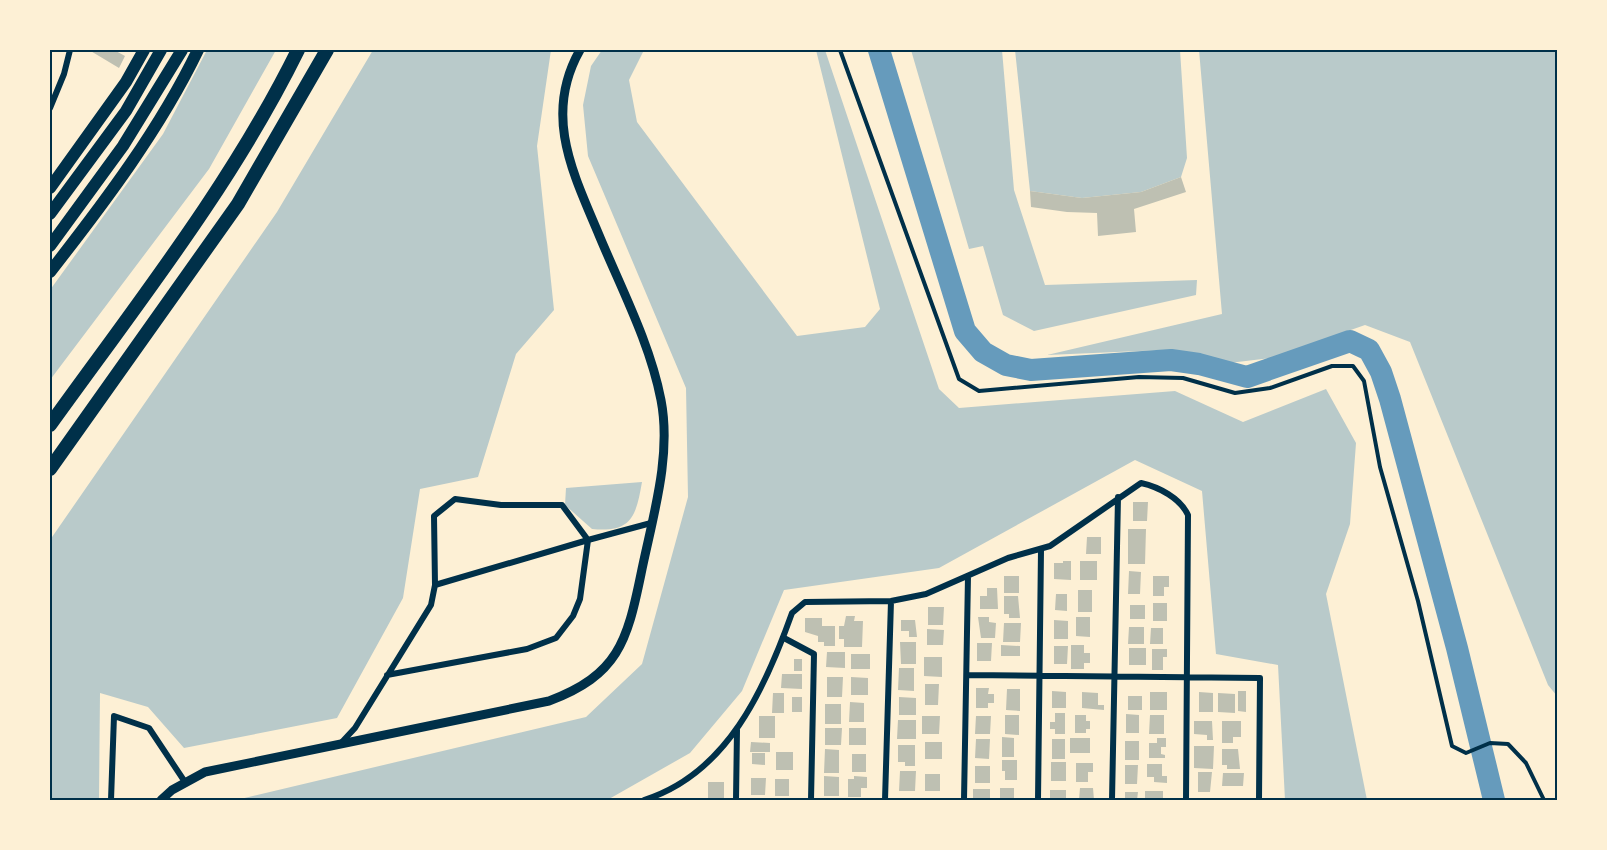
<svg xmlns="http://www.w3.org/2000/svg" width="1607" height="850" font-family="Signika,sans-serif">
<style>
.green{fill:#b9caca}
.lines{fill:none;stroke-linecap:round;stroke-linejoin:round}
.river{stroke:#669bbc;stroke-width:22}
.building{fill:#bec0b2}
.service{stroke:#003049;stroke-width:4}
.minor{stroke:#003049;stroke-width:6}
.tertiary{stroke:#003049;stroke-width:9}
.trunk{stroke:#003049;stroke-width:12}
.motorway{stroke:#003049;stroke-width:14}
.neatline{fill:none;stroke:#003049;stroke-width:2}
</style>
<rect width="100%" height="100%" fill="#fdf0d5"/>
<!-- green -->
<path class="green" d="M207,50H276L209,169L50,380V290L163,134Z
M373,50H551L537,146L554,310L516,354L478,477L420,489L403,598L337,718L184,748L148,707L100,693L99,800H50V540L277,212Z
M602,50H644L629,80L637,122L797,336L865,327L880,309L816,50H825L939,389L959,408L1175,391L1243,422L1326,389L1356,443L1350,524L1326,594L1367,800H1285L1278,665L1216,654L1202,491L1135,460L939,568L784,590L742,691L690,753L609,799L236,800L586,717L642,664L688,497L686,388L588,156L583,105L591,66Z
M911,50H1002L1014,190L1045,285L1197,280L1196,295L1034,331L1003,315L983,246L969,249Z
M1015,50H1180L1187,158L1181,177L1141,192L1082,198L1030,191Z
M1199,50H1557V696L1548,685L1410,342L1365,325L1271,358L1229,363L1163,350L1047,355L1222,314Z
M642,482C636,516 632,533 592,529L565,505L566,488Z"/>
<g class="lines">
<!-- river -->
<path class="river" d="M879,50L965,331L983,352L1006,365L1031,370L1171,360L1199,364L1247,377L1350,341L1369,350L1381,372L1390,399L1457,648L1494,800"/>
</g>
<!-- building -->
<path class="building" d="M89,50H114L125,56L119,68Z
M1181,177L1186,192L1134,209L1136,232L1098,236L1097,213L1067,212L1031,207L1030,191L1082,198L1141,192Z
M1133,502H1148L1147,521H1133Z
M1128,529H1146L1145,564H1128Z
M1087,537H1101V554H1086Z
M1063,561H1071V580L1054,579V563H1063Z
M1080,561H1097V580H1080Z
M1129,571L1141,572L1140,594H1128Z
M1004,576H1019V593H1004Z
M1153,576H1169V587H1164V596H1153Z
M987,588H997L998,609H980V596H987Z
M1078,590H1092V612H1078Z
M1056,594H1067V611L1055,610Z
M1004,596H1018L1020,618H1009V614H1004Z
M1153,603H1167V621H1153Z
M1130,605H1145V619H1130Z
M928,607H944L943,625H928Z
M846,616H855L854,621H863L862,647H844V639H839V626H844Z
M978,617H989V622L996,623L995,638H981Z
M1076,617H1090V637L1076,636Z
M805,618H822V626H835V646H824V642H818V636L805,632Z
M901,620H915L917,637H909V631H901Z
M1054,620L1068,621V639H1054Z
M1004,623H1021L1020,642H1003Z
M1129,627H1144V644H1128Z
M1151,628H1163V644H1150Z
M927,629L944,630L943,645H927Z
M900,642H916V664H901Z
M977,643H992L991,661H977Z
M1001,645L1020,646V656H1001Z
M1071,645H1084V653H1090V663H1084V669H1071Z
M1054,646H1068L1067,664H1054Z
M1129,648H1146V665H1129Z
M1152,649H1167V657H1163V670H1152Z
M827,652H845V668L826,667Z
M851,654H870V669H851Z
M924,657H942V677L924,676Z
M794,659H802V671H794Z
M899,668H914V691L898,690Z
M782,674H802V689L781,688Z
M827,677H843L842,697H827Z
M851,677L868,678V695H851Z
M925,684H939L938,705H925Z
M976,688H989L988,694H994V703H988V708H976Z
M1007,689H1020V711L1006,710Z
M1052,691L1066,692V708H1052Z
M1238,691H1246V712L1238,711Z
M1082,692L1098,693V705H1104V710L1082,708Z
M1150,692H1167V710H1150Z
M1199,692L1213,693V712H1199Z
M773,693H784V713H772Z
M1218,693L1235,694V713L1218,712Z
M1128,696H1142V710H1128Z
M792,697H802V712H792Z
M899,697L916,698V715H899Z
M850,702L864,703V722H849Z
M825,704H841V724H825Z
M1055,713H1065V734H1055V729H1050V722H1055Z
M1126,714L1139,715V733H1126Z
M1005,715H1019V735L1005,734Z
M1075,715H1086V721H1090V729H1086V733H1075Z
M1150,715H1164V734H1149Z
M759,716H775V738H759Z
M922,716H940L939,734H922Z
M976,716H991L990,734H975Z
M898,720H916V739H897Z
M1194,721H1212L1213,740H1207V735L1194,734Z
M1222,721H1241V737H1233V743H1222Z
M825,728H842L841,745H825Z
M849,728H866V745H849Z
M1002,737L1014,738V757H1002Z
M1070,738H1090V753H1070Z
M1157,738H1166V747H1161V754L1165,755V758H1149V743H1157Z
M976,739H990L989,759L975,758Z
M1052,739H1065V759H1052Z
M1125,741H1139V760H1125Z
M751,742L770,743V752H750Z
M925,742H942V759H925Z
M898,745H915V766H905V762H898Z
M1194,746H1214L1213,769L1194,768Z
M825,749L839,750V773H824Z
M1222,749H1238L1240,769H1227V765H1222Z
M776,752H793V770H776Z
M752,753H765V765L752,764Z
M852,754H866V772H852Z
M1002,760H1017V780H1005V771H1002Z
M1051,762H1066V781H1051Z
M1076,763H1093V772H1088V782H1076Z
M1147,764H1162V776H1167V783L1154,782V777H1147Z
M1125,765H1138L1137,784H1125Z
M975,766H990V783H975Z
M900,771H916L915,791H899Z
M1198,772H1212L1210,792H1198Z
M1223,773H1244L1243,786H1222Z
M925,774H940V791H925Z
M824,776L839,777V796H824Z
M854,776L867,777V788H861V797H848V779H854Z
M751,778H766L765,795H751Z
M775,779H789V796H775Z
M708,782H724V798H708Z
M1000,788H1014V800H1000Z
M1080,788H1093L1094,800H1079Z
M973,789H990V800H973Z
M1050,790H1066V800H1050Z
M1145,791H1163V800H1145Z
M1125,792H1138L1137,800H1125Z"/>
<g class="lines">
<!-- service -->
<path class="service" d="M840,50L959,379L979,391L1139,377L1183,378L1235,393L1270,388L1332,366H1353L1364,381L1380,467L1418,601L1452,746L1466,753L1490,743L1508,744L1526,763L1544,800"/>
<!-- minor -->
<path class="minor" d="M50,108L64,74L70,50
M784,638L814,654L811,800
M387,675L527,649L556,638L573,616L580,599L588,540L435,585
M967,675L1260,678L1259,800
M342,742L355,728L431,605L435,585L434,516L455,499L501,505H562L588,540L651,523
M111,800L114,716L149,728L185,782
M644,800C727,774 765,689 792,613L805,602L891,601L926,594L1008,558L1050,546L1141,483C1159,487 1180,498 1188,515L1186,800
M736,800L737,730
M885,800L891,601
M964,800L968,576
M1038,800L1041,550
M1112,800L1118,497"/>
<!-- tertiary -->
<path class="tertiary" d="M161,800L172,790L205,772L549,701C618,675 627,642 641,574C652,519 672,457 661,400C650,343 621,288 599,235C573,173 543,115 580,50"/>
<!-- trunk -->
<path class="trunk" d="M50,188L126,82L144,50
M50,214L126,111L161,50
M50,246L123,146L182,50
M50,272C104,203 160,129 198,50"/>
<!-- motorway -->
<path class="motorway" d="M50,425C137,304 232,184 298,50
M50,469L238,204L327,50"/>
</g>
<!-- border -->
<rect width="1607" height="850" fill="none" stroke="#fdf0d5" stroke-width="102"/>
<rect x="51" y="51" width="1505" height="748" class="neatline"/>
</svg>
